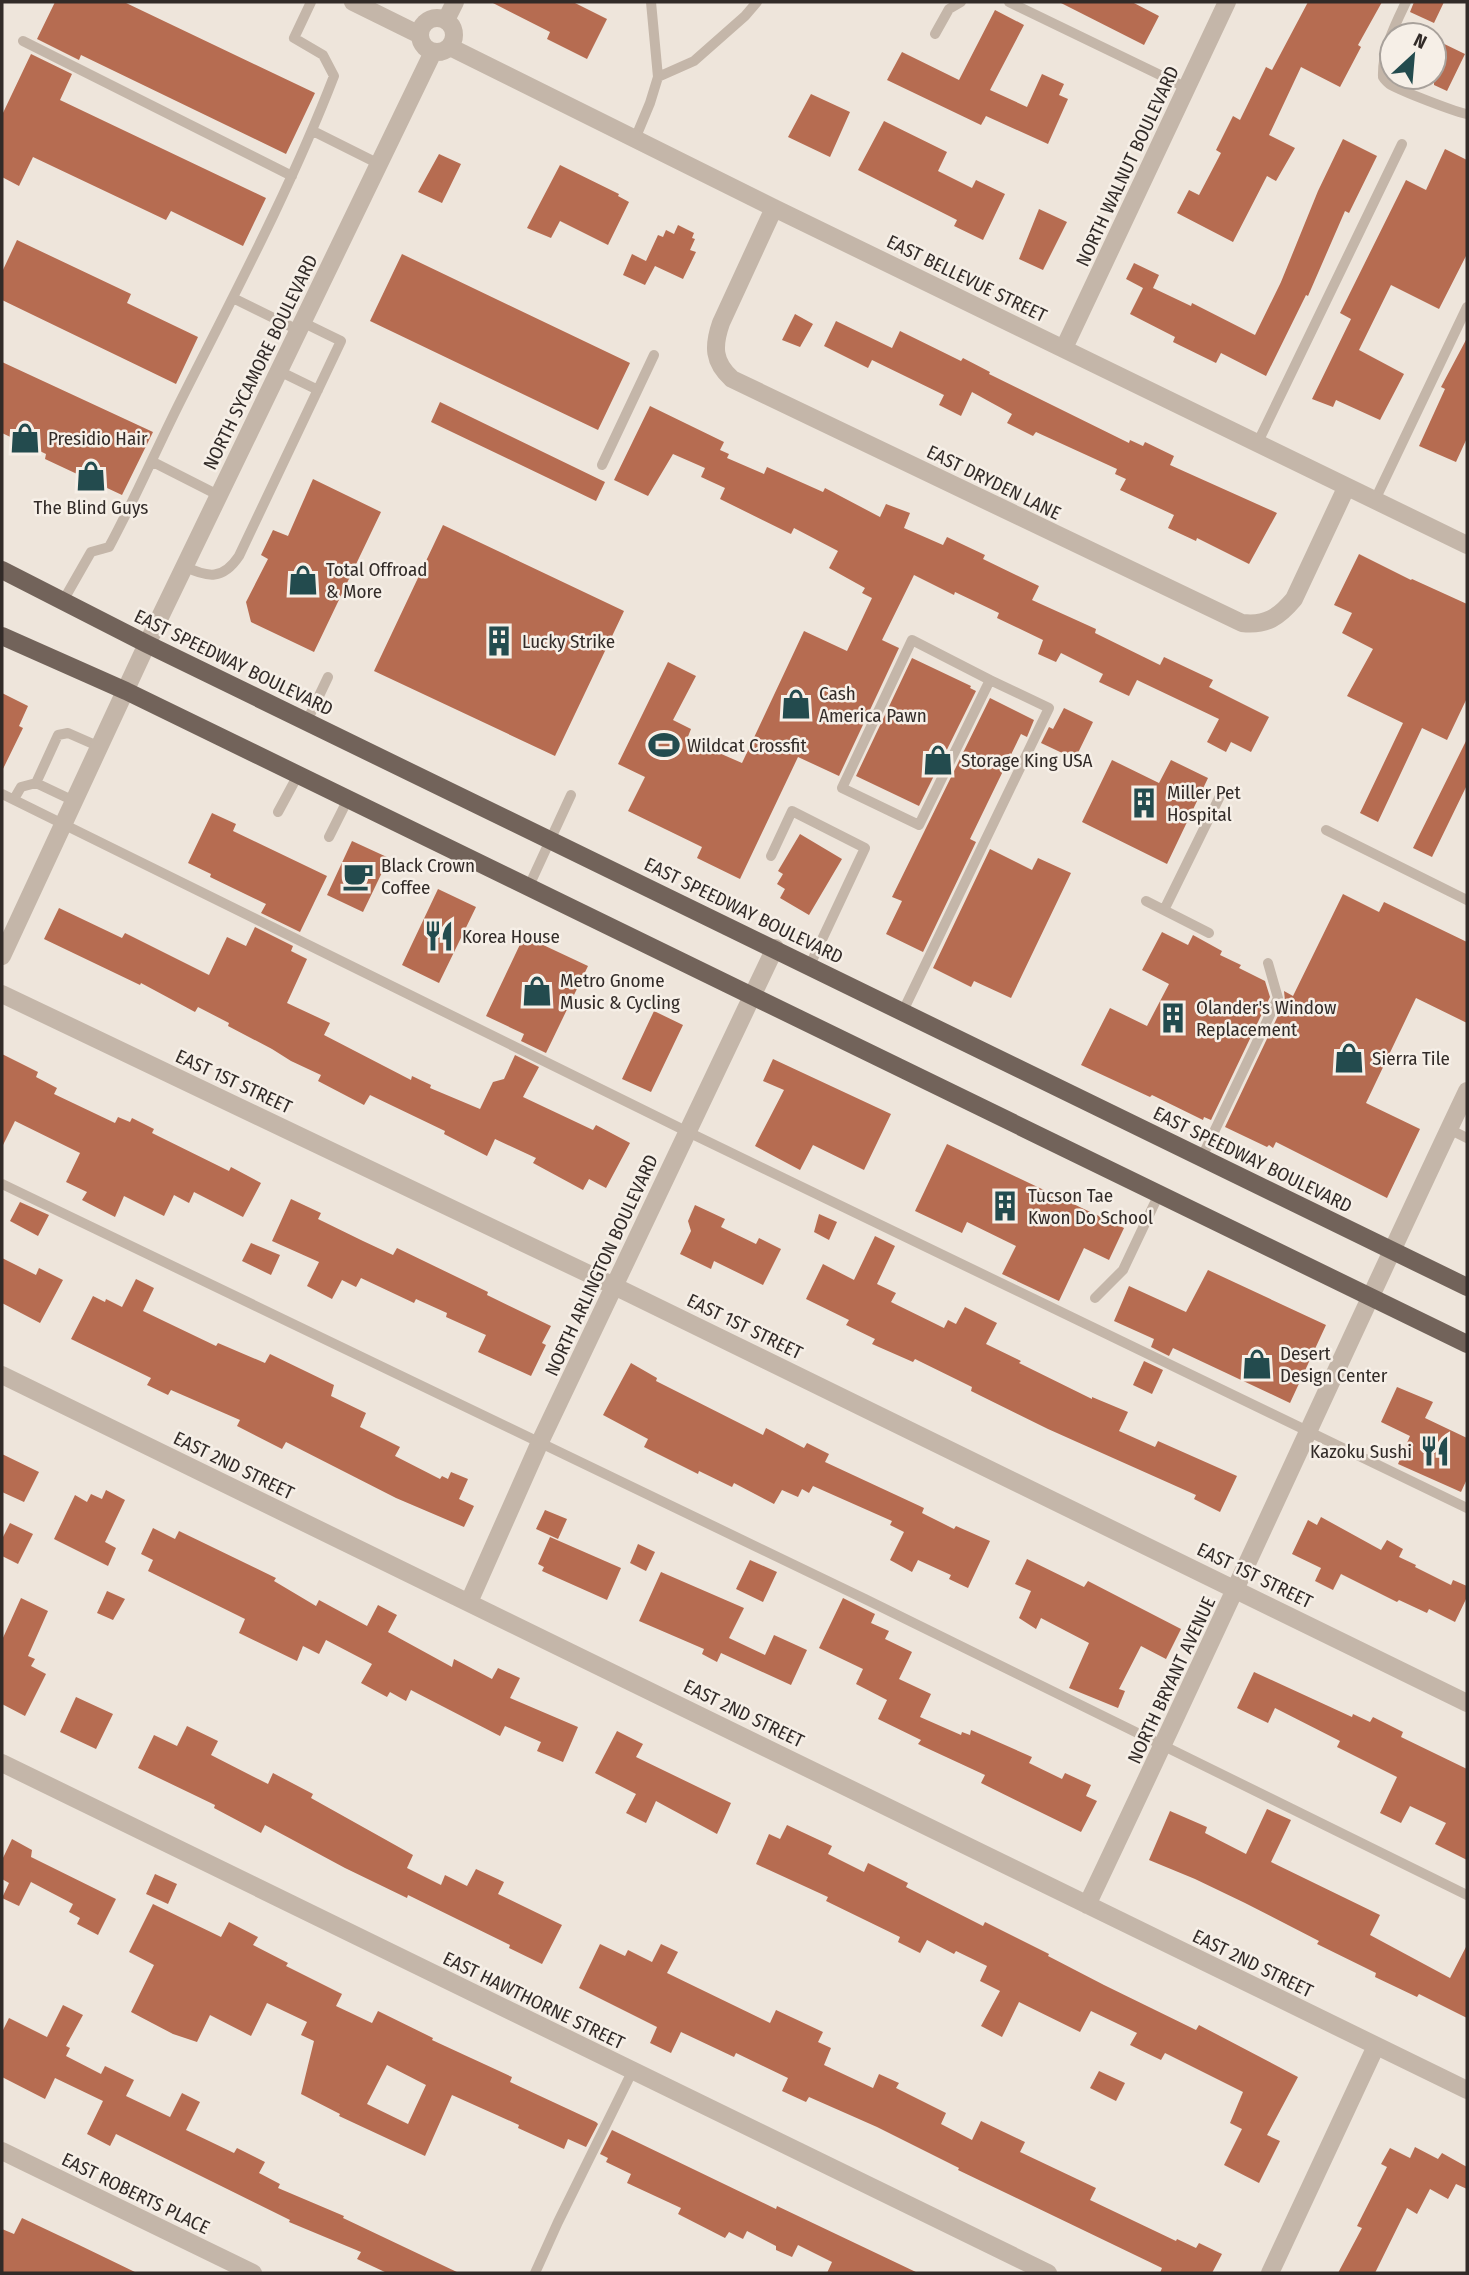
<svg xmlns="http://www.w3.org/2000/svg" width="1469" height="2275" font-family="'Fira Sans Condensed',sans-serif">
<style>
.building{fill:#b66c51;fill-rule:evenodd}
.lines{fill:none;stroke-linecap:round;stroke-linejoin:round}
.service{stroke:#c4b6a9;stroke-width:10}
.minor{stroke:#c4b6a9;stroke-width:18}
.primary{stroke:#72635a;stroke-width:18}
.labels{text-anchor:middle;stroke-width:5;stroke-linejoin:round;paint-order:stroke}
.street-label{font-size:19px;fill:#322b28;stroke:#f6efe7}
.poi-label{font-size:19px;fill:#322b28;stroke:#f6efe7;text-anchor:start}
</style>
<rect width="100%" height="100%" fill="#eee5db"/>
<!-- building -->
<path class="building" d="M55,2H124L315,93L286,154L81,55L79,60L37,39Z
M491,2H573L607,19L587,59L547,39L550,32Z
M1059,2H1132L1159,16L1144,45Z
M1308,2H1382L1358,45L1361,47L1340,87L1301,67L1269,135L1295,148L1276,181L1267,176L1233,242L1177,213L1189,190L1199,195L1221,153L1216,150L1233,116L1240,120L1266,67L1272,70Z
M1414,2H1444L1434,23L1410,12Z
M995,10L1024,25L990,90L1027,107L1042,74L1064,84L1059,95L1068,99L1048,144L986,116L981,125L887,80L902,52L959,80Z
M1434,39L1465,54L1447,91L1434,85Z
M31,54L72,74L60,100L266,198L243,246L171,211L166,220L33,157L19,186L2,177V115Z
M811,94L850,112L830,157L788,137Z
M884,121L947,152L938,171L972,188L976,180L1005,194L983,240L954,226L957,220L858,170Z
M1343,139L1377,156L1349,213L1345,211L1308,296L1306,295L1266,376L1221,353L1216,363L1173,342L1175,337L1130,314L1143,288L1126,279L1134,263L1159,275L1153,288L1191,306L1192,303L1255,335L1281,282L1318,191Z
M1445,149L1467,160V254L1439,309L1391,285L1359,350L1404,374L1380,420L1336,400L1333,407L1312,399L1351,319L1340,313L1406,180L1426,190Z
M439,154L461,164L442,203L418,192Z
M560,165L619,194L618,196L629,202L608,245L560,221L551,238L527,228Z
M1039,209L1067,222L1043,270L1019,259Z
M678,225L694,233L692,238L695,239L690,250L696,252L683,279L655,266L645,285L623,275L632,254L646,261L658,235L663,237L666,230L674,234Z
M17,240L131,294L127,303L198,337L176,384L2,300V272Z
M402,254L630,363L598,430L370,321Z
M795,314L813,324L800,347L782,340Z
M836,321L892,348L900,331L961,361L963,358L990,372L989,374L1129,443L1130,440L1143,446L1145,442L1174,456L1170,465L1277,513L1249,564L1197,538L1196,541L1168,528L1174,515L1120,490L1126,479L1115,474L1117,469L1036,432L1033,436L1007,423L1012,414L972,392L961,416L939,405L944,395L872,360L868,368L824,346Z
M1467,338V438L1456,462L1419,446L1445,389L1441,387Z
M2,362L153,432L122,495L45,459L46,454L2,433Z
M440,402L605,482L596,501L431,422Z
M650,406L724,442L720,450L729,454L727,458L764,474L767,467L823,492L825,488L880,517L886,504L910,513L904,528L943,545L947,537L985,555L983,559L1039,586L1032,600L1096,629L1095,633L1160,665L1164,657L1213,680L1209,687L1269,717L1251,752L1231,742L1226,752L1207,742L1219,719L1137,680L1129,696L1099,682L1103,674L1061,653L1056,662L1038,654L1043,640L997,618L999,613L955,592L954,595L914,575L882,640L899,648L839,776L798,757L740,879L697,858L702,847L628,811L645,777L618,764L668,662L696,676L673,720L691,729L687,739L742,763L804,631L847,651L872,598L862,593L865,588L829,568L838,551L794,528L791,534L720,499L725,488L701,477L705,468L673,454L648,496L614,480Z
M313,479L381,512L314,652L251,622L246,602L268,559L261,555L273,530L288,536Z
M443,525L624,611L555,756L374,671Z
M1359,554L1411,580L1412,579L1467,604V698L1447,740L1422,728L1378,822L1360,813L1403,723L1347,696L1373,649L1342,633L1352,613L1334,605Z
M912,658L971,686L970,688L976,691L919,806L856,776Z
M2,693L28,706L19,726L23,728L2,771Z
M990,698L1034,720L1027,737L1021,734L970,839L976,842L923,952L886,934L902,901L892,897Z
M1064,708L1093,722L1075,759L1041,743L1049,727L1053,729Z
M1467,739V785L1432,857L1413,848Z
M1112,760L1159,783L1171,760L1208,778L1167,864L1082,822Z
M212,813L236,824L233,831L327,876L300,932L261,913L266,904L210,877L211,874L188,863Z
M800,834L842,859L809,915L780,898L785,889L777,884L783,874L778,871Z
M352,841L389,858L363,912L327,895Z
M990,849L1032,870L1038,858L1071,873L1011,998L974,981L971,987L933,968Z
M438,889L476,907L439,983L402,965Z
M1343,894L1379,912L1384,902L1467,942V1023L1416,998L1366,1103L1420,1129L1387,1198L1276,1142L1273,1148L1269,1145L1267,1147L1225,1127L1285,1001L1284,991L1293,996Z
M59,908L122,938L125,933L209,975L227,937L246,946L255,927L293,946L291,951L307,959L287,1003L330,1023L324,1035L411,1080L412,1076L431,1085L430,1088L480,1109L493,1082L504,1079L515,1055L539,1067L523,1097L593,1130L596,1125L630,1143L606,1188L589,1179L583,1190L533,1163L536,1158L495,1139L487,1156L444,1134L445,1131L370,1095L364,1105L318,1081L321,1075L291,1061L272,1049L228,1026L229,1023L198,1007L195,1012L141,983L140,985L44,939Z
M1162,932L1188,945L1193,935L1222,951L1220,955L1241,965L1239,968L1265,981L1270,997L1211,1120L1204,1117L1203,1120L1152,1095L1150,1097L1081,1065L1110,1008L1147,1026L1169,984L1142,970Z
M524,936L588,966L546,1053L521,1041L524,1034L486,1016Z
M654,1011L683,1025L651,1092L622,1079Z
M2,1054L38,1072L36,1077L57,1088L54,1094L115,1123L118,1117L130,1122L132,1118L154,1129L152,1133L229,1171L231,1167L261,1183L243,1217L194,1192L189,1203L174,1195L164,1216L124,1196L115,1217L82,1200L87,1192L66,1182L80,1153L15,1121L2,1147Z
M773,1059L891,1114L864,1170L813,1145L800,1170L755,1146L784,1090L763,1081Z
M947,1144L1124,1228L1109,1260L1084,1248L1059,1301L1002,1274L1016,1246L967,1222L962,1233L915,1211Z
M291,1199L321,1213L318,1219L363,1241L393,1255L397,1248L488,1292L487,1295L551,1326L542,1343L546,1345L531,1376L478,1352L486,1335L446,1317L447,1313L416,1299L414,1303L361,1278L356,1287L342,1280L332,1299L307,1286L319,1262L272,1241Z
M20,1202L49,1215L38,1236L10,1221Z
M695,1205L725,1219L721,1227L756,1244L759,1238L781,1249L763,1285L714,1261L711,1269L680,1254L691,1231L688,1221Z
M819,1214L837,1222L829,1240L814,1232Z
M875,1236L895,1246L877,1284L896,1293L891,1302L944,1328L948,1320L956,1324L965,1307L997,1323L986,1344L1021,1361L1019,1363L1092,1399V1397L1128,1412L1119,1431L1155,1447L1158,1441L1237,1476L1220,1512L1194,1499L1196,1495L1048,1429L971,1391L972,1387L915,1359L913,1362L872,1344L875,1339L846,1325L849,1320L806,1299L823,1264L854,1280Z
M251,1243L280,1255L271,1275L242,1261Z
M2,1258L36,1275L39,1268L63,1280L40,1323L2,1303Z
M1208,1270L1326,1325L1290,1403L1173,1348L1169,1356L1151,1347L1154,1339L1114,1321L1129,1286L1186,1312Z
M136,1279L154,1288L143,1311L216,1346L218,1343L265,1363L270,1354L334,1385L331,1396L366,1413L360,1427L400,1447L395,1456L440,1479L442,1476L448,1479L451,1472L468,1479L459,1499L474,1506L464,1527L396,1498L286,1442L282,1449L237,1426L240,1420L171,1390L168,1395L147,1385L151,1378L71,1339L93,1296L105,1302L106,1299L122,1307Z
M1144,1361L1163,1370L1152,1394L1133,1385Z
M631,1363L657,1378L656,1381L763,1435L766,1428L804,1448L807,1443L829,1454L825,1462L924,1508L922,1513L954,1529L956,1526L990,1541L968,1588L949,1579L951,1575L918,1560L912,1572L890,1560L904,1532L890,1525L892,1521L813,1486L809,1493L802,1489L798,1497L782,1490L774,1504L734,1483L732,1487L699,1471L698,1474L644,1447L648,1439L603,1415Z
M1397,1387L1433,1402L1425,1418L1467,1438V1479L1461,1492L1398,1464L1410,1436L1381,1422Z
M2,1454L39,1472L24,1502L2,1492Z
M106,1490L125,1500L105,1542L116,1548L108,1566L54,1539L75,1495L87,1502L91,1494L102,1499Z
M545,1510L567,1519L558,1539L536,1529Z
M1321,1517L1381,1550L1387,1540L1403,1549L1399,1557L1416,1565L1415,1567L1451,1585L1453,1580L1467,1586V1597L1455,1622L1429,1609L1427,1613L1399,1600L1397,1602L1341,1574L1333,1590L1315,1581L1321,1568L1292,1554L1308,1520L1317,1525Z
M10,1523L33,1534L18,1564L2,1556V1539Z
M153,1528L175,1539L179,1531L276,1578L274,1581L316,1606L319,1600L367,1626L378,1605L397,1615L388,1632L452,1667L454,1659L492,1679L498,1668L520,1678L510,1698L578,1727L563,1762L537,1751L541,1742L505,1726L500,1736L411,1690L406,1701L390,1692L387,1697L361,1683L372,1664L326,1640L319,1654L303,1646L297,1661L239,1633L245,1619L148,1571L153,1560L141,1554Z
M550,1537L621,1568L607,1600L542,1571L544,1567L538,1564Z
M638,1544L655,1552L646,1571L630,1563Z
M1027,1559L1084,1587L1088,1581L1181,1629L1166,1659L1141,1646L1119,1689L1125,1691L1118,1708L1069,1688L1089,1643L1041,1618L1036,1629L1019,1618L1031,1591L1015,1584Z
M750,1560L777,1572L763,1602L736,1589Z
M661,1572L744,1608L729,1638L765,1655L774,1635L807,1650L791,1685L721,1653L717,1662L702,1654L704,1649L639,1621Z
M107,1591L125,1599L113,1620L97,1613Z
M21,1598L48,1611L28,1656L35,1659L31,1666L46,1674L25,1716L2,1704V1640Z
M843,1598L875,1614L871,1623L889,1631L885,1639L912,1652L899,1679L931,1694L920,1717L961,1735L962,1732L970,1735L971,1730L1032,1757L1029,1763L1062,1779L1065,1773L1091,1785L1086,1796L1097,1801L1081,1832L981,1783L985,1775L918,1744L921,1740L878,1719L887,1700L856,1684L863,1669L819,1648Z
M1254,1672L1352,1717L1353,1714L1370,1722L1373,1717L1403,1732L1401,1737L1467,1769V1860L1435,1844L1446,1823L1410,1806L1401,1823L1380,1813L1397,1777L1337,1747L1340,1741L1275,1708L1268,1723L1237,1708Z
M76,1697L113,1714L96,1749L60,1732Z
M187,1726L218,1741L211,1755L268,1784L273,1773L313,1794L311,1798L413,1855L407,1868L441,1885L445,1875L467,1886L476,1869L504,1882L498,1894L562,1925L542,1964L509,1948L510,1945L408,1895L407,1898L345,1868L265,1825L261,1833L214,1808L215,1805L138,1768L154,1735L177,1746Z
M617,1731L643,1744L636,1757L731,1803L717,1834L656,1801L646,1823L626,1813L636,1794L595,1773Z
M1267,1809L1291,1820L1271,1862L1380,1915L1370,1935L1450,1978L1467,1945V2018L1419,1994L1417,1997L1375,1977L1376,1973L1317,1944L1319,1941L1245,1903L1195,1879L1149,1860L1170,1811L1207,1827L1205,1833L1246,1854Z
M787,1825L832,1846L828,1854L864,1872L868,1863L908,1883L906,1887L983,1926L985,1922L1049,1954L1048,1956L1104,1985L1196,2030L1199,2025L1298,2077L1267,2135L1280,2141L1259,2183L1224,2165L1242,2129L1230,2123L1243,2092L1165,2053L1161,2060L1130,2045L1137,2033L1091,2011L1080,2032L1019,2002L1002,2037L981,2026L1000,1991L980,1981L987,1966L956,1951L954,1954L927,1940L920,1953L898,1942L900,1937L826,1901L828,1897L756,1864L769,1834L780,1839Z
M12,1839L32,1850L31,1857L116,1899L98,1935L77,1924L80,1918L69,1912L73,1904L31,1882L19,1906L2,1898L9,1883L2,1879V1860Z
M155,1874L177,1884L168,1904L146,1894Z
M153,1904L221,1937L229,1922L258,1937L253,1945L288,1963L286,1966L342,1994L336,2006L372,2023L378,2011L433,2038L432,2040L512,2077L510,2082L596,2122L598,2124L586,2147L568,2139L564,2149L518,2128L519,2125L452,2095L425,2156L339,2116L340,2114L301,2094L314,2041L301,2035L307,2022L267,2003L251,2036L210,2015L197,2042L173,2034L131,2012L154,1965L129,1952ZM387,2065L426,2085L408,2124L367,2104Z
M600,1944L625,1956L628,1950L652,1962L661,1944L678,1952L667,1973L770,2023L776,2010L823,2032L818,2042L831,2048L824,2065L873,2088L879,2074L899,2083L896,2088L946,2113L941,2124L972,2140L981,2121L1025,2142L1020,2152L1096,2188L1090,2200L1176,2241L1177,2239L1196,2248L1199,2243L1222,2254L1212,2273H1160L1162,2268L958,2170L959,2168L877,2127L809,2097L806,2102L782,2091L788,2078L736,2053L734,2057L681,2032L671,2053L650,2043L657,2027L579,1988Z
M63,2005L83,2015L66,2046L70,2048L66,2056L101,2074L105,2066L134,2080L126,2096L170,2117L182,2093L200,2102L186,2130L234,2153L237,2148L265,2162L259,2173L280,2184L278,2188L344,2216L343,2218L459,2273H387L357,2259L361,2252L289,2222L290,2220L116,2134L110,2146L87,2134L103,2101L55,2078L45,2099L2,2077V2032L9,2018L47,2037Z
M1099,2071L1125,2083L1116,2101L1090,2088Z
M612,2130L776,2209L777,2206L918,2273H827L832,2262L798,2245L792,2257L776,2250V2246L747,2231L743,2239L729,2232L725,2238L678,2214L681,2208L627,2183L631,2174L606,2162L608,2158L600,2154Z
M1415,2147L1438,2159L1442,2153L1467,2167V2189L1456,2184L1448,2199L1430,2189L1417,2214L1407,2208L1375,2273H1338L1362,2228L1357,2226L1387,2167L1381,2164L1390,2148L1410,2158Z
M22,2218L77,2244L137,2273H2V2229L14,2234Z"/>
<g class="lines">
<!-- service -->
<path class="service" d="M1009,2L1187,88
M1406,2C1395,25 1382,50 1383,77C1384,79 1389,84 1391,85C1401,91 1458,113 1467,114
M935,34L949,9L961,2
M23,41L292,176
M658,77L694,61L745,16L757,2
M313,131L379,164
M635,139L650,103L658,77L651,2
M233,298L298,330
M279,371L318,390
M1257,444L1402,144
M153,462L218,495
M602,465L654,355
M1374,502L1467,307
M184,566C208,578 223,580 239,556L341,341L302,322
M63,601L91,552L109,547C136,497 158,445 184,394C237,289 292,185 334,76L323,55L294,38L311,2
M307,721L328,677
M2,794L688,1132L1467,1508
M14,799L21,787L36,783
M74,801L36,783L58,735L68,733L100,747
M278,812L298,775
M1326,830L1467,900
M329,837L348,799
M771,856L792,811L865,848L810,965
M529,886L571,795
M1146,901L1209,933
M1164,910L1223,790
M903,1011L1049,708L990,680L919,825L842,788L912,640L990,680
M1449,1129L1467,1138
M1202,1157L1278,998L1268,963
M2,1184L865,1599L1467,1895
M1095,1298L1123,1270L1159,1194
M535,2273L558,2222L632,2072"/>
<!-- minor -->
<path class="minor" d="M353,2L420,35
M420 35a17 17 0 1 1 34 0a17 17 0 1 1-34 0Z
M446,20L455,2
M450,47L774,208L1467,545
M774,208L721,323C713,346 713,362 732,379L1242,623C1266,626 1279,617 1294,599L1346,488
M1064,348L1227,2
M2,956L147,644L433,52
M2,994L614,1286L1467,1703
M2,1375L1467,2090
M469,1602L540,1442L775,948
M2,1763L1048,2273
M1087,1905C1216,1635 1339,1361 1467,1091
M2,2151L253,2273
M1270,2273L1376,2046"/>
<!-- primary -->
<path class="primary" d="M2,570L147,644L1467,1287
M2,636L126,691L1467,1344"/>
</g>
<!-- icons -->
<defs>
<g id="shop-bare" transform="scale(2.415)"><path d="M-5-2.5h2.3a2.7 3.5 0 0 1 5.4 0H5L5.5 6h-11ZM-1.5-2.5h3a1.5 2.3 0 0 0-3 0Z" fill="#234b4e" stroke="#f6efe7" stroke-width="2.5" paint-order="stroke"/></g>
<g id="building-bare" transform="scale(2.415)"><path d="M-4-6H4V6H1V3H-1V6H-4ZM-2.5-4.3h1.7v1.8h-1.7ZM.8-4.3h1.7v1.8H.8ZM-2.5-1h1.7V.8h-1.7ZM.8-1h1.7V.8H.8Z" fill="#234b4e" stroke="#f6efe7" stroke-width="2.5" paint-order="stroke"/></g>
<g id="stadium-bare" transform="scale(2.415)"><path d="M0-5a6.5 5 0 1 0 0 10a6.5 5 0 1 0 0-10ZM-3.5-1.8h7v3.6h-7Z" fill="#234b4e" stroke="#f6efe7" stroke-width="2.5" paint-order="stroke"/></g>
<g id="cafe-bare" transform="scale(2.415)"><path d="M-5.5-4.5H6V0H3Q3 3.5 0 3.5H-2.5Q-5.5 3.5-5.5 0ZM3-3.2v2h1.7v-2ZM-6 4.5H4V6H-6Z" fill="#234b4e" stroke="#f6efe7" stroke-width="2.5" paint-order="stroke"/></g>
<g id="restaurant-bare" transform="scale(2.415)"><path d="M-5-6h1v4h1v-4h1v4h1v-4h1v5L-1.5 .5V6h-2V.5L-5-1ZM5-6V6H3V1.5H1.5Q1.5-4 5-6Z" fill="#234b4e" stroke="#f6efe7" stroke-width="2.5" paint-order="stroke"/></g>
</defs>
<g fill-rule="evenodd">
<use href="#shop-bare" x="25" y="438"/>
<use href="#shop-bare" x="91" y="476"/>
<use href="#shop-bare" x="303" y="580"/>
<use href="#building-bare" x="499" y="641"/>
<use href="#shop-bare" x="796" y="704"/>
<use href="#stadium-bare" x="664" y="745"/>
<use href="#shop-bare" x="938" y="760"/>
<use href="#building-bare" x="1144" y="803"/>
<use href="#cafe-bare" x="358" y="876"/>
<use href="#restaurant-bare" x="439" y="936"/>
<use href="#shop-bare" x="537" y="991"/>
<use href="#building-bare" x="1173" y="1018"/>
<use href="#shop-bare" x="1349" y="1058"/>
<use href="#building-bare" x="1005" y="1206"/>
<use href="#shop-bare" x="1257" y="1364"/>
<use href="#restaurant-bare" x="1435" y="1451"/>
</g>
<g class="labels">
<!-- street labels -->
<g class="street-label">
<text transform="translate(1127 166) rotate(-65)" y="7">NORTH WALNUT BOULEVARD</text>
<text transform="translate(967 278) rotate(26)" y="7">EAST BELLEVUE STREET</text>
<text transform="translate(260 362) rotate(-64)" y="7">NORTH SYCAMORE BOULEVARD</text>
<text transform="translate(994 482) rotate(26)" y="7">EAST DRYDEN LANE</text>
<text transform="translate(234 662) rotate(26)" y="7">EAST SPEEDWAY BOULEVARD</text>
<text transform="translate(744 910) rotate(26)" y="7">EAST SPEEDWAY BOULEVARD</text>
<text transform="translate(234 1081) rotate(25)" y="7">EAST 1ST STREET</text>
<text transform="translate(1253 1159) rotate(26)" y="7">EAST SPEEDWAY BOULEVARD</text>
<text transform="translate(601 1265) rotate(-65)" y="7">NORTH ARLINGTON BOULEVARD</text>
<text transform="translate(745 1326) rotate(26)" y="7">EAST 1ST STREET</text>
<text transform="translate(234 1465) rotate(26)" y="7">EAST 2ND STREET</text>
<text transform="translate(1255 1575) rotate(26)" y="7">EAST 1ST STREET</text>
<text transform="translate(1171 1680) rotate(-65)" y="7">NORTH BRYANT AVENUE</text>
<text transform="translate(744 1713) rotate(26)" y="7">EAST 2ND STREET</text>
<text transform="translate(1253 1963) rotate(26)" y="7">EAST 2ND STREET</text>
<text transform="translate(534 2000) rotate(26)" y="7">EAST HAWTHORNE STREET</text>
<text transform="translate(136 2193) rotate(26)" y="7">EAST ROBERTS PLACE</text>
</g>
<!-- poi labels -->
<g class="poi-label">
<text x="48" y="445">Presidio Hair</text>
<text x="91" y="514" text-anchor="middle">The Blind Guys</text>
<text x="326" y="576">Total Offroad<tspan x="326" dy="22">&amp; More</tspan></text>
<text x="522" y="648">Lucky Strike</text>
<text x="819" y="700">Cash<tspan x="819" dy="22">America Pawn</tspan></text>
<text x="687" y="752">Wildcat Crossfit</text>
<text x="961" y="767">Storage King USA</text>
<text x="1167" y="799">Miller Pet<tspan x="1167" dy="22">Hospital</tspan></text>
<text x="381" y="872">Black Crown<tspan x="381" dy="22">Coffee</tspan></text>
<text x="462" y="943">Korea House</text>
<text x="560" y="987">Metro Gnome<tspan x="560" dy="22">Music &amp; Cycling</tspan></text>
<text x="1196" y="1014">Olander's Window<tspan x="1196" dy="22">Replacement</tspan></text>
<text x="1372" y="1065">Sierra Tile</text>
<text x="1028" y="1202">Tucson Tae<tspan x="1028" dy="22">Kwon Do School</tspan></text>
<text x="1280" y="1360">Desert<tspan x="1280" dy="22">Design Center</tspan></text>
<text x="1412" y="1458" text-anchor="end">Kazoku Sushi</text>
</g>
</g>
<!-- border -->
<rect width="1469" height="2275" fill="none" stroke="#322b28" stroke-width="7"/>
<!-- north arrow -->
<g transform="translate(1413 56) rotate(26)"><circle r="33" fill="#f6efe7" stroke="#a8a19b" stroke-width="2"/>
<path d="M0-5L12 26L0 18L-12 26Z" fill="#234b4e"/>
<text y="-10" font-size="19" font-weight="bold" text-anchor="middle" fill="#322b28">N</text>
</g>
</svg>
